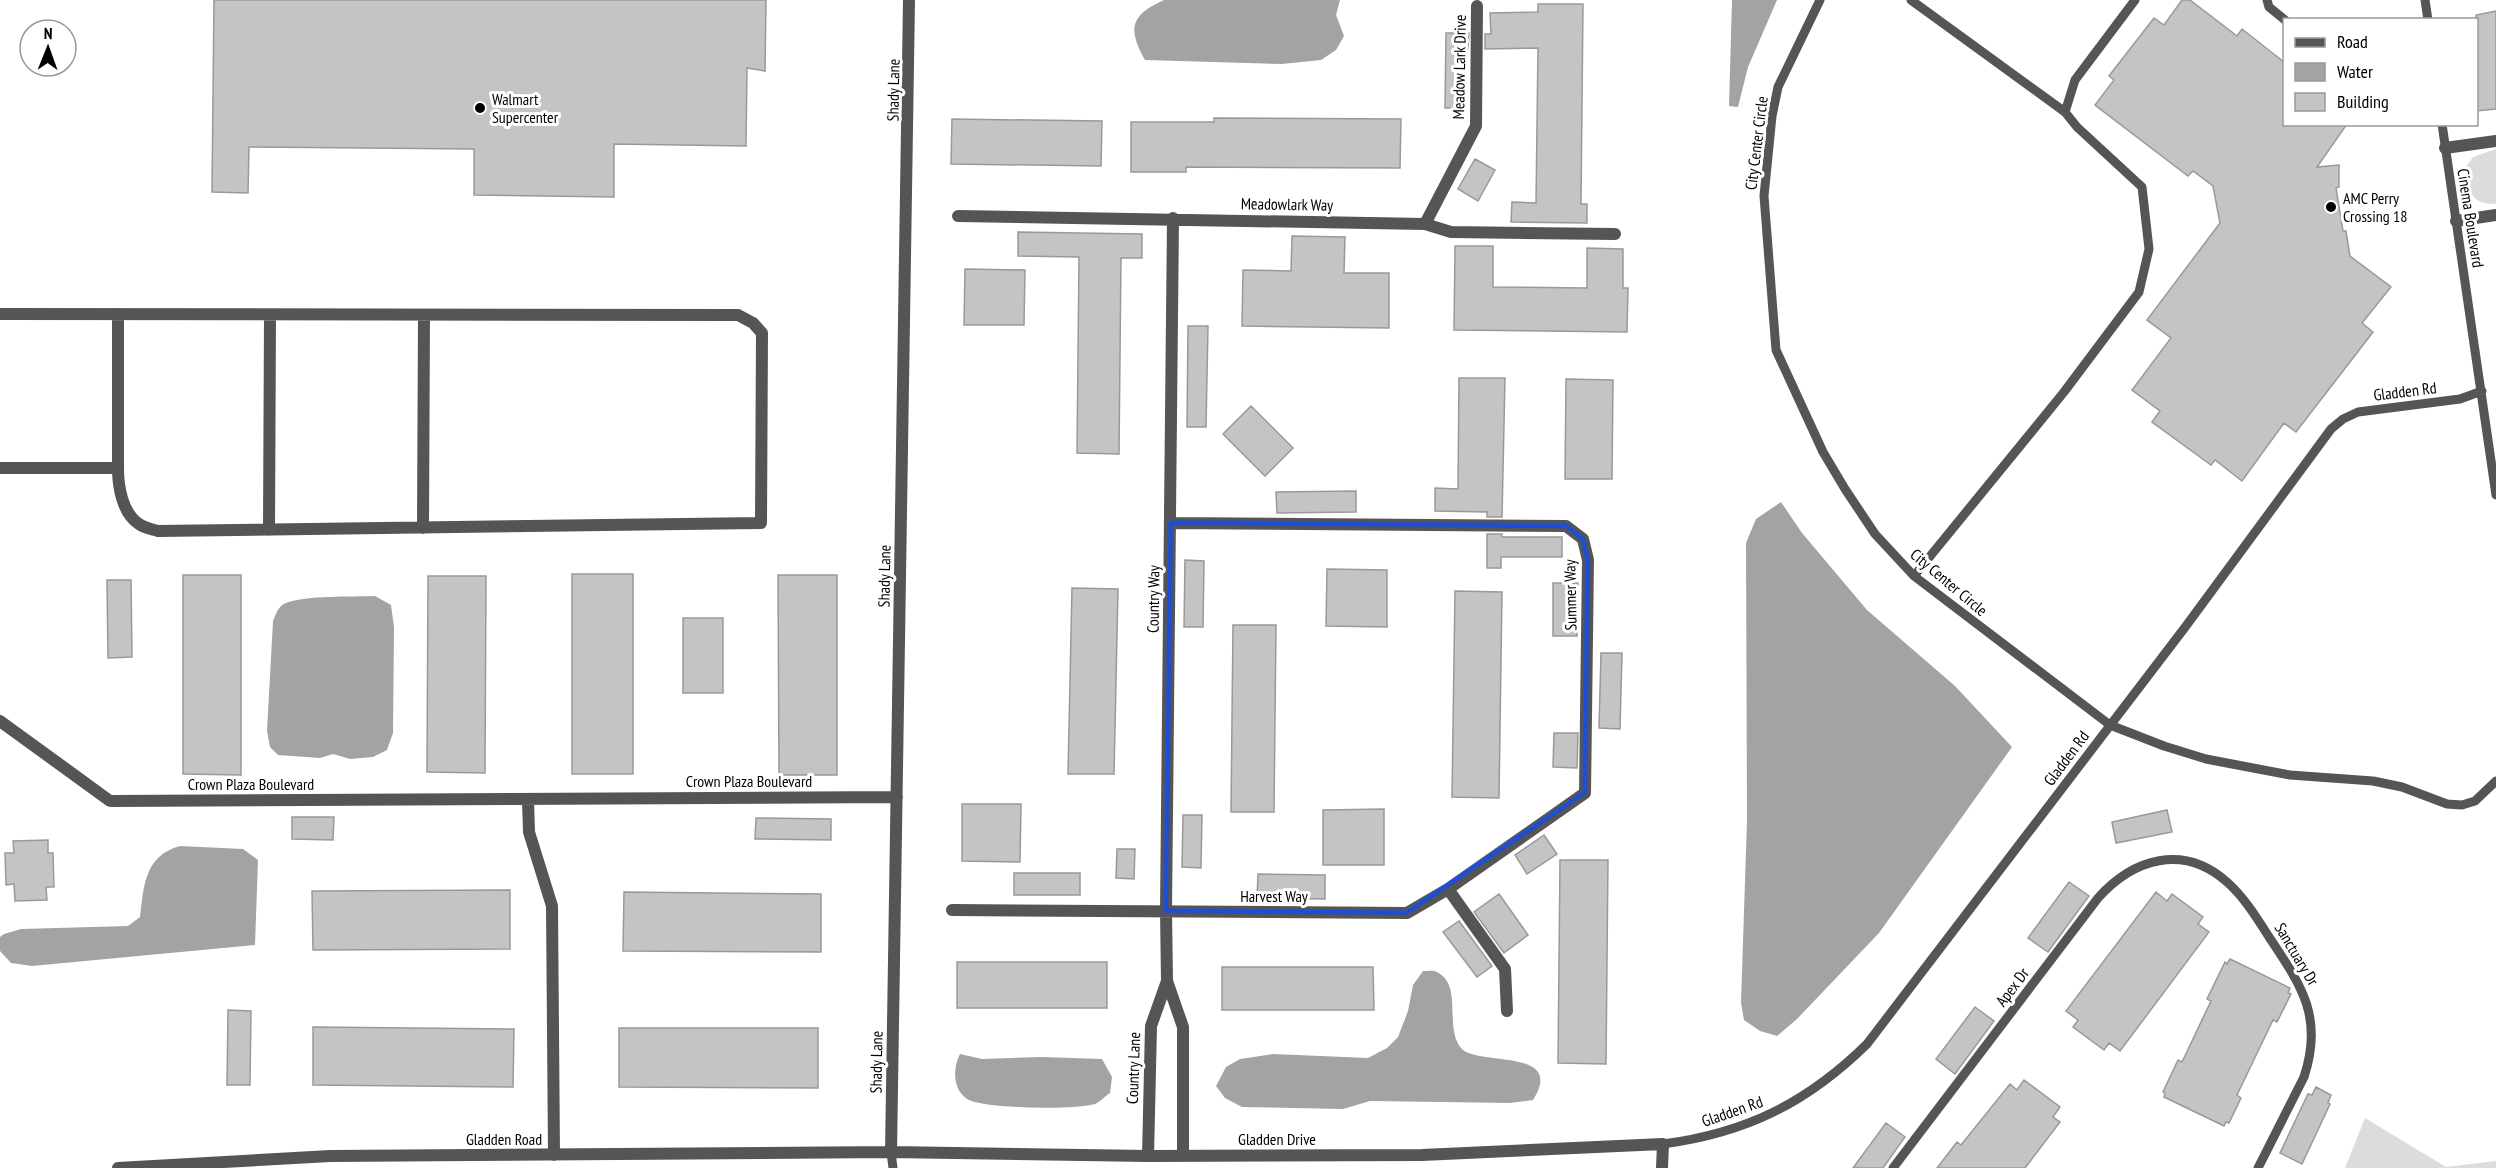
<svg xmlns="http://www.w3.org/2000/svg" width="2496" height="1168" font-family="'PT Sans Narrow',sans-serif">
<style>
.green{fill:#dcdcdc}
.water{fill:#a3a3a3}
.building{fill:#c4c4c4;stroke:#999;stroke-width:1.5}
.lines{fill:none;stroke-linecap:round;stroke-linejoin:round}
.lane{stroke:#555;stroke-width:9}
.street{stroke:#555;stroke-width:12}
.marked{fill:none;stroke:#1d4ed8;stroke-width:4.5;stroke-linejoin:round}
.poi-dot{fill:#000;stroke:#fff;stroke-width:2}
.labels{text-anchor:middle;stroke-width:6;stroke-linejoin:round;paint-order:stroke}
.street-label{font-size:16px;fill:#000;stroke:#fff}
.poi-label{font-size:16px;fill:#000;stroke:#fff;text-anchor:start}
</style>
<rect width="100%" height="100%" fill="#fff"/>
<!-- green -->
<path class="green" d="M2496,149V204C2469,204 2469,191 2465,168L2473,157Z
M2365,1118L2446,1167L2496,1161V1168H2345Z"/>
<!-- water -->
<path class="water" d="M1164,0H1340L1336,15L1344,36L1336,50L1321,60L1282,64L1145,60C1127,28 1131,15 1164,0Z
M1732,0H1777L1748,67L1738,107L1729,106Z
M1781,502L1802,533L1867,610L1955,686L2012,747L1879,933L1797,1019L1777,1036L1760,1031L1744,1020L1741,1003L1747,820L1746,543L1756,519Z
M375,596L391,605L394,627L393,733L387,750L373,757L350,759L333,754L320,758L278,755L270,747L267,731L273,621C276,614 278,606 286,603C307,595 352,597 375,596Z
M180,846L243,849L258,860L255,945L32,966L11,963L0,951V937L4,934L21,929L128,926L140,917C144,886 144,856 180,846Z
M1423,971C1427,971 1434,970 1437,972C1464,986 1443,1029 1462,1049C1479,1066 1566,1048 1533,1100L1510,1103L1370,1101L1343,1109L1242,1107L1225,1098L1216,1086L1226,1067L1240,1059L1273,1054L1368,1058L1387,1048L1398,1037L1408,1011L1413,985Z
M960,1054L982,1059L1042,1057L1102,1059L1112,1077L1110,1093C1105,1096 1100,1102 1095,1104C1076,1110 983,1109 967,1099C952,1089 953,1067 960,1054Z"/>
<!-- building -->
<path class="building" d="M214,0H766L765,71L747,68L746,146L614,144V197L474,195V149L249,147L248,193L212,192Z
M2182,0H2190L2237,36L2242,29L2284,62V124H2347L2317,167L2339,165V187L2336,188L2343,231H2346L2350,256L2391,287L2362,323L2373,332L2296,432L2284,423L2242,481L2215,460L2211,465L2152,422L2160,411L2132,390L2171,338L2147,320L2220,223L2213,186L2193,171L2188,176L2095,105L2114,80L2109,76L2154,18L2164,25Z
M1538,4H1583L1581,204H1587V223L1511,222L1512,202L1536,203L1538,48L1485,49V34H1491L1490,13L1538,12Z
M2496,11V109L2476,111V15Z
M1446,33H1469L1468,49L1465,50L1464,108H1445Z
M1214,118L1401,119L1400,168L1186,167V172H1131V122H1214Z
M952,119L1102,121L1101,166L951,164Z
M1475,159L1495,170L1478,201L1458,189Z
M1018,232L1142,234V258H1121L1119,454L1077,453L1079,257L1018,256Z
M1292,236L1345,237L1344,273H1389V328L1242,326L1243,270L1291,271Z
M1455,246H1493V287L1587,288V248L1623,249V288H1628L1627,332L1454,330Z
M965,269L1025,270L1024,325H964Z
M1188,326H1208L1206,427H1187Z
M1459,378H1505L1502,517H1487V512L1435,511V488L1458,489Z
M1566,379L1613,380L1612,479H1565Z
M1251,406L1293,448L1265,476L1223,434Z
M1356,491V512L1277,513L1276,492Z
M1487,534H1502V537H1562V557H1501V568H1487Z
M1185,560L1204,561L1203,627H1184Z
M1327,569L1387,570V627L1326,626Z
M572,574H633V774H572Z
M183,575H241V775L183,774Z
M778,575H837V775H779Z
M428,576H486L485,773L427,772Z
M107,580H131L132,657L108,658Z
M1553,583H1578L1577,636H1553Z
M1072,588L1118,589L1114,774H1068Z
M1455,591L1502,592L1499,798L1452,797Z
M683,618H723V693H683Z
M1233,625H1276L1274,812H1231Z
M1601,653H1622L1620,729L1599,728Z
M1554,733H1578L1577,768L1553,767Z
M962,804H1021L1020,862L962,861Z
M1384,809V865H1323V810Z
M2167,810L2172,832L2116,843L2112,822Z
M1183,815H1202L1201,868L1182,867Z
M292,817H334L333,840L292,839Z
M756,818L831,819V840L755,839Z
M1544,835L1557,854L1527,874L1515,855Z
M48,840V853H53L54,887H46L47,900L15,901L14,884L6,885L5,853H14L13,841Z
M1117,849H1135L1134,879L1116,878Z
M1560,860H1608L1606,1064L1558,1063Z
M1014,873H1080V895H1014Z
M1258,874L1325,875V899L1257,898Z
M2069,882L2089,896L2048,952L2028,938Z
M510,890V949L313,950L312,891Z
M624,892L821,894V952L623,951Z
M2156,892L2167,901L2172,894L2203,917L2198,924L2209,932L2120,1051L2109,1043L2104,1050L2073,1027L2078,1020L2066,1011Z
M1499,894L1528,935L1504,953L1474,912Z
M1459,921L1492,966L1477,977L1443,932Z
M2230,959L2290,988L2288,993L2291,994L2277,1022L2273,1020L2237,1095L2241,1098L2229,1123L2226,1122L2224,1126L2164,1097L2165,1093L2163,1092L2178,1060L2182,1062L2211,1001L2207,999L2225,962L2227,964Z
M957,962H1107V1008H957Z
M1222,967H1373L1374,1010H1222Z
M1975,1007L1994,1021L1955,1074L1936,1059Z
M228,1010L251,1011L250,1085H227Z
M313,1027L514,1029L513,1087L313,1085Z
M619,1028H818V1088L619,1087Z
M2024,1080L2060,1107L2053,1117L2060,1122L2025,1168H1937L1957,1142L1961,1145L2010,1084L2017,1090Z
M2316,1087L2331,1095L2328,1103L2330,1104L2302,1164L2280,1153L2308,1094L2312,1095Z
M1886,1123L1905,1137L1883,1168H1853Z"/>
<g class="lines">
<!-- lane -->
<path class="lane" d="M1820,0L1778,87L1772,116L1764,196L1776,350L1823,452L1845,489L1875,534L1914,576L2110,725L2164,746L2206,759L2290,775L2373,781L2402,787L2447,804L2462,805L2475,801L2496,781
M1911,0L2065,112
M2267,0L2269,7L2285,20
M2425,0L2428,20
M2442,124L2496,495
M1914,576L2064,392L2139,292L2149,249L2142,187L2077,127L2065,112L2075,80L2135,0
M1663,1144C1746,1133 1807,1103 1867,1044L2186,626L2331,429L2343,419L2358,412L2460,399L2482,391
M891,1152L893,1168
M1893,1168L2098,898C2133,859 2183,843 2227,882C2244,897 2257,918 2269,937C2301,985 2324,1017 2304,1077L2258,1168"/>
<!-- street -->
<path class="street" d="M2445,148L2496,141
M958,216L1425,224L1451,232L1615,234
M1173,218L1166,911L1167,981L1183,1027V1156
M2456,221L2496,215
M1425,224L1476,126L1477,6
M0,314L738,315L753,323L762,333L761,523L158,531C152,529 144,528 139,524C122,513 118,486 118,468H0
M118,468V314
M423,528L424,315
M269,530L270,315
M0,721L110,801L897,797
M528,800L529,832L552,906L554,1155
M1448,889L1505,969L1507,1011
M952,910L1407,913L1448,889L1585,793L1588,560L1583,539L1566,526L1171,523
M891,1152L909,0
M1148,1156L1151,1026L1167,981
M118,1168L330,1156L891,1152L1148,1156L1422,1155L1663,1144L1662,1168"/>
</g>
<!-- marked area -->
<path class="marked" d="M1171,523L1566,526L1583,539L1588,560L1585,793L1407,913L1166,911Z"/>
<!-- markers -->
<g class="poi-dot">
<circle cx="480" cy="108" r="6"/>
<circle cx="2331" cy="207" r="6"/>
</g>
<g class="labels">
<!-- street labels -->
<g class="street-label">
<text transform="translate(1459 67) rotate(-89)" y="6">Meadow Lark Drive</text>
<text transform="translate(893 90) rotate(-89)" y="6">Shady Lane</text>
<text transform="translate(1756 143) rotate(-83)" y="6">City Center Circle</text>
<text transform="translate(1287 204) rotate(1)" y="6">Meadowlark Way</text>
<text transform="translate(2471 218) rotate(81)" y="6">Cinema Boulevard</text>
<text transform="translate(2405 391) rotate(-7)" y="6">Gladden Rd</text>
<text transform="translate(884 576) rotate(-89)" y="6">Shady Lane</text>
<text transform="translate(1949 582) rotate(40)" y="6">City Center Circle</text>
<text transform="translate(1570 595) rotate(-91)" y="6">Summer Way</text>
<text transform="translate(1153 599) rotate(-89)" y="6">Country Way</text>
<text transform="translate(2066 758) rotate(-53)" y="6">Gladden Rd</text>
<text x="749" y="787">Crown Plaza Boulevard</text>
<text x="251" y="790">Crown Plaza Boulevard</text>
<text x="1274" y="902">Harvest Way</text>
<text transform="translate(2297 954) rotate(59)" y="6">Sanctuary Dr</text>
<text transform="translate(2012 987) rotate(-53)" y="6">Apex Dr</text>
<text transform="translate(876 1062) rotate(-89)" y="6">Shady Lane</text>
<text transform="translate(1133 1068) rotate(-88)" y="6">Country Lane</text>
<text transform="translate(1732 1111) rotate(-19)" y="6">Gladden Rd</text>
<text x="504" y="1145">Gladden Road</text>
<text x="1277" y="1145">Gladden Drive</text>
</g>
<!-- poi labels -->
<g class="poi-label">
<text x="492" y="105">Walmart<tspan x="492" dy="18">Supercenter</tspan></text>
<text x="2343" y="204">AMC Perry<tspan x="2343" dy="18">Crossing 18</tspan></text>
</g>
</g>
<!-- legend -->
<rect x="2283" y="18" width="195" height="108" fill="#ffffff" stroke="#999999" stroke-width="1.5"/>
<rect x="2295" y="38" width="30" height="9" fill="#555555" stroke="#999999" stroke-width="1.5"/>
<text x="2337" y="48" font-size="18" fill="#000000">Road</text>
<rect x="2295" y="63" width="30" height="18" fill="#a3a3a3" stroke="#999999" stroke-width="1.5"/>
<text x="2337" y="78" font-size="18" fill="#000000">Water</text>
<rect x="2295" y="93" width="30" height="18" fill="#c4c4c4" stroke="#999999" stroke-width="1.5"/>
<text x="2337" y="108" font-size="18" fill="#000000">Building</text>
<!-- north arrow -->
<g transform="translate(48 48) rotate(1)"><circle r="28" fill="#ffffff" stroke="#999999" stroke-width="1.5"/>
<path d="M0-4.5L10 22L0 15L-10 22Z" fill="#000000"/>
<text y="-9" font-size="16" font-weight="bold" text-anchor="middle" fill="#000000">N</text>
</g>
</svg>
